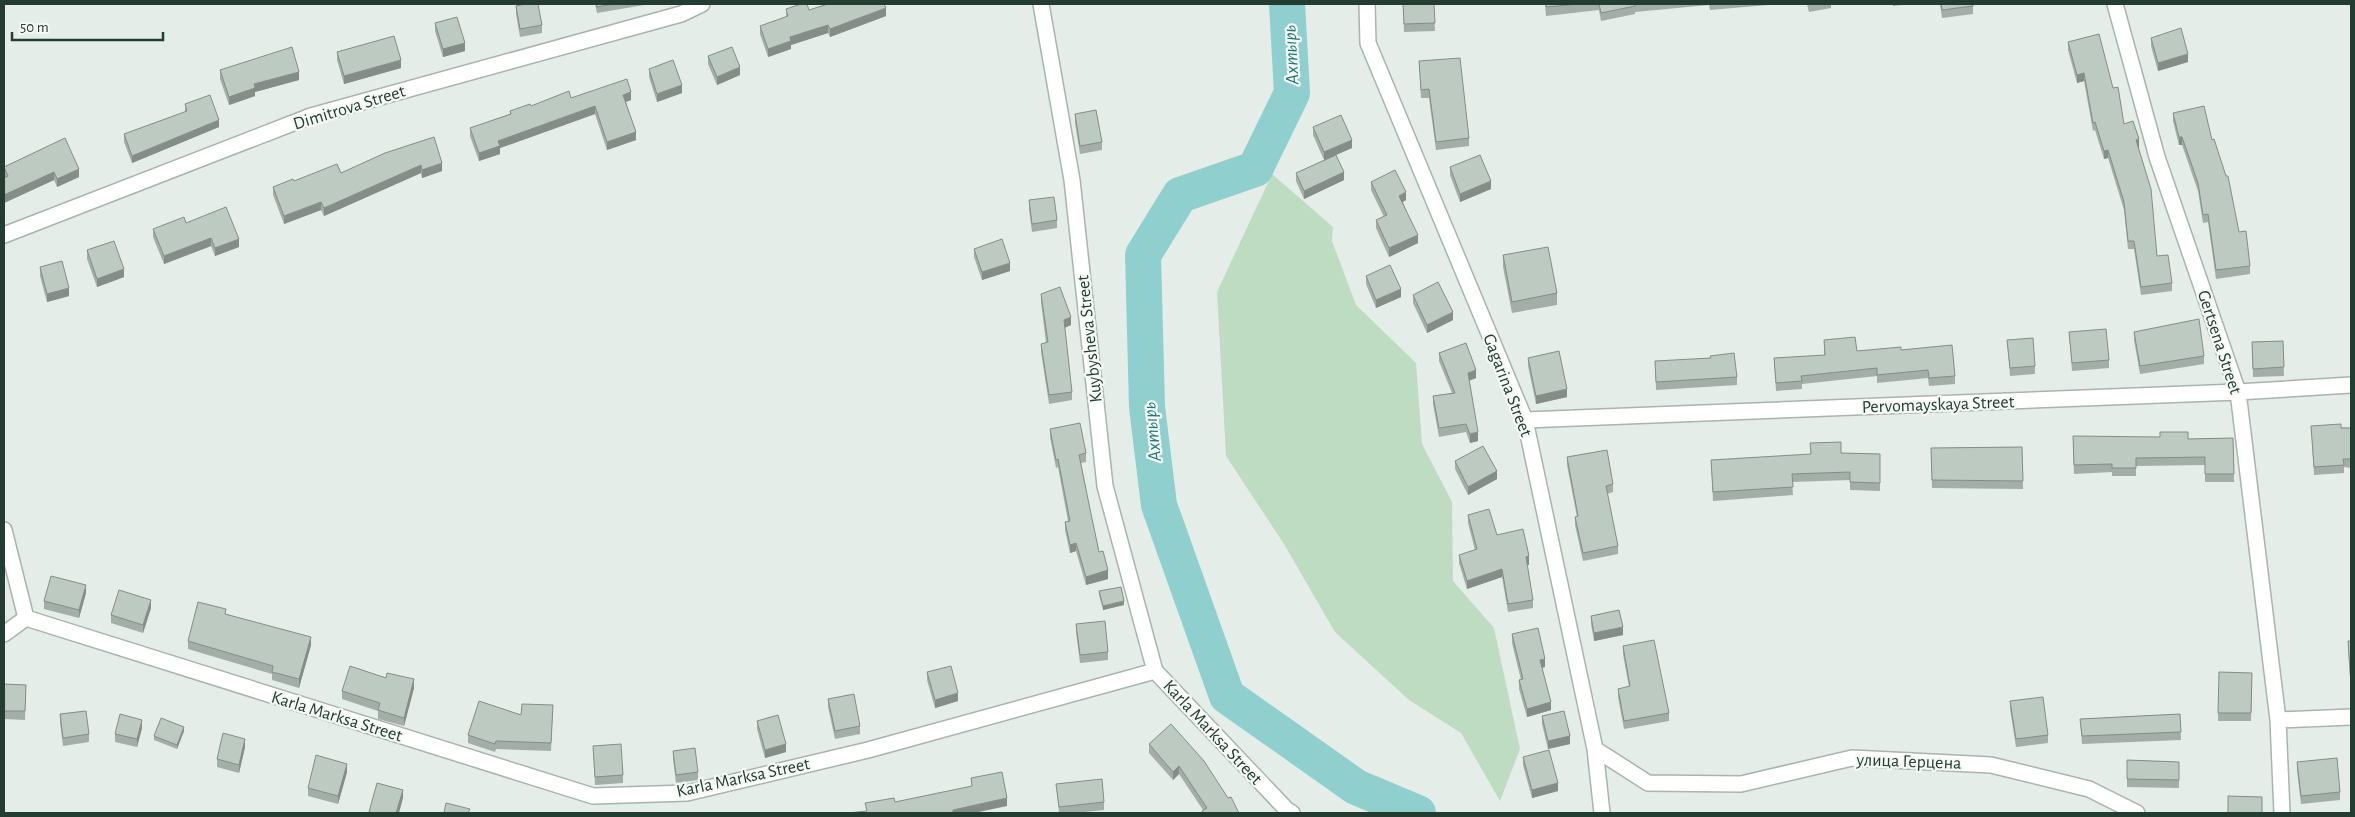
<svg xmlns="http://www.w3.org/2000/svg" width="2355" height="817" font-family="'Alegreya Sans',sans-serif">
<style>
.green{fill:#bedcc1}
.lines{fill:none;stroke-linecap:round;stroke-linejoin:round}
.river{stroke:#8fcfce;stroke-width:36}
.minor-casing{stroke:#a7b5ad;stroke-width:18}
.minor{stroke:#fff;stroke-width:15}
.wall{fill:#a2aea7}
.shaded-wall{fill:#848d88}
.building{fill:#bccac2;stroke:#848d88}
.labels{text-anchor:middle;stroke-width:4.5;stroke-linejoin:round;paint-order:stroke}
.street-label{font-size:18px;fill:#243d32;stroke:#f4f9f6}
.water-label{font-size:19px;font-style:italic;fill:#217776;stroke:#f4f9f6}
</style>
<rect width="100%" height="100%" fill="#e4ede7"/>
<!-- green -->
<path class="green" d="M1272,174L1333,227L1332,241L1356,305L1416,363L1422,444L1452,502L1453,581L1494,628L1520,749L1500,801L1461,733L1409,700L1335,632L1284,544L1226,456L1217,292Z"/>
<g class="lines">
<!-- river -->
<path class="river" d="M1287,4L1292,93L1255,169L1180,195L1143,255L1147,407L1159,505L1227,696L1356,787L1418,813"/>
<!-- minor casing -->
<g class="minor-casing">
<path id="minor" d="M1041,4L1072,180L1105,486L1155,671
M1367,4L1368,43L1525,420L1595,749L1602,813
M2115,4L2157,157L2238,392L2278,720
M4,235L311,116L681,14L702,4
M1525,420L2238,392L2351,385
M4,530L26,618
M4,634L26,618L593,796L687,793L868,750L1155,671L1287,810L1292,813
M1595,749L1648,783L1741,784L1852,758L1991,765L2089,789L2137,813
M2282,813L2278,720L2351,717"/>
</g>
<!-- minor -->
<use href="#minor" class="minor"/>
</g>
<!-- wall -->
<path class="wall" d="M595,4H650L597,13Z
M1403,4H1434L1435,31L1404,32Z
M1545,4H1780L1710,10L1709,5L1635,12V14L1601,21L1599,10L1546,16Z
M1807,4H1831V8L1809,12Z
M1893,4H1910L1893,6Z
M1940,4H1973V14L1942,18Z
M516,6L542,25V33L520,37L516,14Z
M786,9L809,10L886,16L830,37L828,33L791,45V49L768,57L760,34V26L786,17Z
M435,23L465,51L443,57L435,31Z
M2151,38L2188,62L2158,71L2151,46Z
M2068,42L2113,88L2124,124L2139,148H2138L2157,256L2172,283V291L2141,295L2134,249H2128L2124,210L2108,158L2104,159L2095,130L2093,131L2084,81L2077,83L2068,50Z
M337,52L401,68L344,84L337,60Z
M708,56L740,75L717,85L708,64Z
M1419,61L1469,138V146L1436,150L1429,98H1421Z
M649,69L682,93L657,102L649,77Z
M220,70L299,80L255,92V96L229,105L220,79Z
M571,98L631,100L626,102L636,140L607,150L595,114L500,148V154L479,161L470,136V128L510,114V111Z
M185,104L219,127L132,163L124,142V134L185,112Z
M2173,113L2212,140L2239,232L2250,266V274L2216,279L2208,222L2203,223L2198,191L2182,145H2179L2173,121Z
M1075,114L1102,142V150L1080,154L1075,123Z
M1313,127L1352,148L1336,155L1344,180L1304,199L1296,181V173L1324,160L1313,135Z
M65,138L79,177L57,187L54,180L4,203V208V178H5L4,176V167Z
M385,153L442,171L422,178L421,173L324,216L321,210L284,224L273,195V187L294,181L341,173Z
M1450,167L1491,189L1460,202L1450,175Z
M1371,182L1406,200L1403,202L1418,243L1389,257L1376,228V220L1384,217L1371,190Z
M1029,200L1057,220V228L1032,232L1029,209Z
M186,223L239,247L215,256L211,246L164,264L153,237V229Z
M974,249L1010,271L982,280L974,257Z
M87,250L124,277L97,287L87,259Z
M1503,255L1557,293V305L1512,313L1503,267Z
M40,267L69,296L47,302L40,276Z
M1366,276L1401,297L1376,308L1366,284Z
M1041,294L1071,325L1064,328L1072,392V400L1049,404L1041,352V344L1046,343L1041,302Z
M1413,295L1453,320L1427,333L1413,303Z
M2069,332L2109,360V368L2072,371Z
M2134,332L2204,356V364L2140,374L2134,340Z
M1824,340L1857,351L1901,350L1955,376V384L1929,386L1928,378L1877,383V376L1802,384V389L1776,391L1774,358L1824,356Z
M2007,340L2035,366V374L2010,376Z
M2283,341L2284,376L2253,377L2252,342Z
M1439,353L1476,378L1469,381L1478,441L1470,443L1466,432L1439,437L1433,404V396L1452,393L1439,361Z
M1528,358L1567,397L1536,404L1528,366Z
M1655,361L1737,377V385L1656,390Z
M2311,426L2351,428V468L2344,467V473L2314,475Z
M1050,429L1086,453V462L1081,463L1090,509L1099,552L1108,579L1086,585L1076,551L1070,553L1065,530V522L1068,521L1058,467L1056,468L1050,437Z
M2233,438L2234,482H2205V465L2136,466V476H2112V472L2074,474L2073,444L2188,439Z
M2022,447L2023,489L1932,488L1931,448Z
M1841,453L1880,454V491L1850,490V480L1792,482L1793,495L1713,501L1711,460Z
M1567,457L1613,484V492L1607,494L1618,546V554L1583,561L1575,525V517H1577L1567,465Z
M1455,461L1497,479L1468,495L1455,469Z
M1468,515L1497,535L1529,565H1527L1533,600V608L1508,612L1502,577L1467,589L1459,563V555L1475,550L1468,523Z
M1099,591L1124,605L1103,610L1099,595Z
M86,593L79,618L44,609V601Z
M151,608L143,633L111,623V615Z
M226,614L311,645L299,688L272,680V674L188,649V641Z
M1591,616L1623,635L1594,641L1591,624Z
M1076,624L1108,652V660L1080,663L1076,632Z
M1512,634L1545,667L1542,668L1551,710L1527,717L1519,689V680H1521L1512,643Z
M2348,641H2351V692L2348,649Z
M1623,646L1669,713V721L1624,729L1618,697V689L1629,687L1623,654Z
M927,672L958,701L935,708L927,680Z
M2252,673L2251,721H2218V713Z
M386,678L414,688L404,726L378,719V711L342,699V691Z
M4,684L26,685L25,720L4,719Z
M828,699L860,726V734L835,739L828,707Z
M2010,701L2048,735V743L2016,747L2010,709Z
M553,705L551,751L496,749L495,752L468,743V735L521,715Z
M60,714L89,734V742L63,746L60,722Z
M2180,714L2181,740L2082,744L2080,719Z
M1542,716L1570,744L1548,749L1542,724Z
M757,721L786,752L765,758L757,729Z
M142,728L137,747L115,742V734Z
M184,731L177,749L154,740V736Z
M1149,744L1228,798L1239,813H1202V811L1203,810L1179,774L1173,780L1149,753Z
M593,746L623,775V783L595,785Z
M245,747L239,773L217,767V759Z
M673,751L698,772V780L676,783L673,759Z
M1523,757L1558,791L1532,798L1523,765Z
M2127,760L2179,762V788L2127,787Z
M2297,762L2340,792V800L2301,804L2297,770Z
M347,772L338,804L308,796V788Z
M1056,784L1104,802V810L1075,813H1059Z"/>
<!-- shaded-wall -->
<path class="shaded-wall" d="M886,8V16L830,37V29Z
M828,25V33L791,45V49L768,57V49L790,37Z
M465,43V51L443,57V49Z
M2188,54V62L2158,71V63Z
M401,60V68L344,84V76Z
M740,67V75L717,85V77Z
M299,72V80L255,92V96L229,105V97L254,84Z
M2084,73V81L2077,83V75Z
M682,85V93L657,102V94Z
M631,92V100L623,103V95Z
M595,106V114L500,148V154L479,161V153L498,141Z
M219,120V127L132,163V156Z
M636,132V140L607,150V142Z
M2179,137H2182V145H2179Z
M2139,139V148L2136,149V140Z
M1352,140V148L1324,160V152Z
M2108,150V158L2104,159V151Z
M442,163V171L422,178V170Z
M421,165V173L324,216V208Z
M79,169V177L57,187V179Z
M54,172V180L4,203V208V195Z
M1344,172V180L1304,199V191Z
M1491,181V189L1460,202V194Z
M1406,192V200L1399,204V196Z
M321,202V210L284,224V216Z
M1418,235V243L1389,257V248Z
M211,238V246L164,264V256Z
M239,239V247L215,256V248Z
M1010,263V271L982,280V272Z
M124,269V277L97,287V279Z
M69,288V296L47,302V294Z
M1401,289V297L1376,308V300Z
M1453,312V320L1427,333V325Z
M1071,317V325L1064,328V320Z
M1476,370V378L1468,381V373Z
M1567,389V397L1536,404V396Z
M1478,432V441L1470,443V434Z
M1497,471V479L1468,495V487Z
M1076,543V551L1070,553V545Z
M1529,556V565H1526V557Z
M1502,569V577L1467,589V581Z
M1108,570V579L1086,585V577Z
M86,585V593L79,618V610Z
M151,600V608L143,633V625Z
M1124,601V605L1103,610V606Z
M1623,627V635L1594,641V633Z
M311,637V645L299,688V679Z
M1545,659V667L1540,668V660Z
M414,679V688L404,726V718Z
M958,693V701L935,708V700Z
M1551,702V710L1527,717V709Z
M142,720V728L137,747V739Z
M184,727V731L177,749V745Z
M1570,736V744L1548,749V741Z
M245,739V747L239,773V765Z
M786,744V752L765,758V750Z
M347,764V772L338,804V796Z
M1179,766V774L1173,780V772Z
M1558,783V791L1532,798V790Z
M403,790V798L399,813H396Z
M1007,798V806L974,813H953V810Z"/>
<!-- building -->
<path class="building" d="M525,4H538L542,25L520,29L516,6Z
M596,4H613L597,7Z
M801,4H807L809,10L828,4H884L886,8L830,29L828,25L790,37L791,41L768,49L760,26L788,16L786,9Z
M1403,4H1434L1435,23L1404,24Z
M1546,4H1578L1546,7Z
M1599,4H1635V6L1601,13Z
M1941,4H1973V6L1942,10Z
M457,17L465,43L443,49L435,23Z
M2181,28L2188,54L2158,63L2151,38Z
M2099,34L2113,88L2118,87L2124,124L2133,121L2139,139L2136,140L2151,189L2157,256L2168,255L2172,283L2141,287L2134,241H2128L2124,202L2108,150L2104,151L2095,122L2093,123L2084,73L2077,75L2068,42Z
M394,36L401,60L344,76L337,52Z
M292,47L299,72L254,84L255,88L229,97L220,70Z
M732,47L740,67L717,77L708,56Z
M1460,58L1469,138L1436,142L1429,89L1421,90L1419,61Z
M673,60L682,85L657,94L649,69Z
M627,79L631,92L623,95L636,132L607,142L595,106L498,141L500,146L479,153L470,128L511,114L510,111L530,104L531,106L569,91L571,98Z
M210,95L219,120L132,156L124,134L187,111L185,104Z
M2204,106L2212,140L2214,139L2226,176H2228L2239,232L2246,231L2250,266L2216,270L2208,214L2203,215L2198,183L2182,137H2179L2173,113Z
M1096,110L1102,142L1080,146L1075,114Z
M1341,115L1352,140L1324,152L1313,127Z
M434,137L442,163L422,170L421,165L324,208L321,202L284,216L273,187L293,179L294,181L337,164L341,173L385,153Z
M65,138L79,169L57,179L54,172L4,195V178L8,176L4,167Z
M1336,155L1344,172L1304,191L1296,173Z
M1480,155L1491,181L1460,194L1450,167Z
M1395,170L1406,192L1399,196L1418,235L1389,248L1376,220L1387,215L1371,182Z
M1054,197L1057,220L1032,224L1029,200Z
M226,207L239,239L215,248L211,238L164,256L153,229L184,217L186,223Z
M1002,239L1010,263L982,272L974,249Z
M114,241L124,269L97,279L87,250Z
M1548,247L1557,293L1512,302L1503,255Z
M62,261L69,288L47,294L40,267Z
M1390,265L1401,289L1376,300L1366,276Z
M1438,282L1453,312L1427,325L1413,295Z
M1060,287L1071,317L1064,320L1072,392L1049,395L1041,344L1048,342L1041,294Z
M2199,319L2204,356L2140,366L2134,332Z
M2106,329L2109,360L2072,363L2069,332Z
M1855,337L1857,351L1901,347V350L1952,345L1955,376L1929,378L1928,370L1877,375V368L1801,376L1802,381L1776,383L1774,358L1825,355L1824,340Z
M2033,338L2035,366L2010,368L2007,340Z
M2283,341L2284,367L2253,369L2252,342Z
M1466,343L1476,370L1468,373L1478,432L1470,434L1466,424L1439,428L1433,396L1455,393L1439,353Z
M1559,351L1567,389L1536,396L1528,358Z
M1734,353L1737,377L1656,382L1655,361L1711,358L1710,356Z
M1080,423L1086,453L1079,455L1090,509L1099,552L1103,551L1108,570L1086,577L1076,543L1070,545L1065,522L1070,521L1058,459L1056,460L1050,429Z
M2341,424V428H2351V459H2343L2344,465L2314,467L2311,426Z
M2160,432H2188V439L2233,438L2234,474H2205V457L2136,458V468H2112V464L2074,465L2073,436L2160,437Z
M1841,442V453L1880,454V483L1850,482V472L1792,474L1793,487L1713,492L1711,460L1811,454L1810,443Z
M1483,446L1497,471L1468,487L1455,461Z
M2022,447L2023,481L1932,480L1931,448Z
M1607,450L1613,484L1606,486L1618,546L1583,553L1575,517L1578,516L1567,457Z
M1489,509L1497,535L1523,529L1529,556L1526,557L1533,600L1508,604L1502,569L1467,581L1459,555L1477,549L1468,515Z
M51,576L86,585L79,610L44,601Z
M1121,587L1124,601L1103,606L1099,591Z
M119,590L151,600L143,625L111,615Z
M198,602L226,609L225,614L311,637L299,679L272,672L273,666L188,641Z
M1619,610L1623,627L1594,633L1591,616Z
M1105,621L1108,652L1080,655L1076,624Z
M1538,628L1545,659L1540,660L1551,702L1527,709L1519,680L1523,679L1512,634Z
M1654,640L1669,713L1624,721L1618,689L1630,686L1623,646Z
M2348,641H2351V684Z
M350,666L386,678L387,673L414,679L404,718L378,710L380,703L342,691Z
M951,666L958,693L935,700L927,672Z
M2219,672L2252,673L2251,713H2218Z
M4,684L26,685L25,711H4Z
M854,694L860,726L835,731L828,699Z
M2043,697L2048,735L2016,739L2010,701Z
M479,701L521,715L522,704L553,705L551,743L496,741L495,744L468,735Z
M86,711L89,734L63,738L60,714Z
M1564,711L1570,736L1548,741L1542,716Z
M120,714L142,720L137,739L115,734Z
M2180,714L2181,732L2082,736L2080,719Z
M778,715L786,744L765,750L757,721Z
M161,718L184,727L177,745L154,736Z
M1171,724L1204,761L1228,798L1231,797L1239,813H1203L1202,811L1207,808L1179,766L1173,772L1149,744Z
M223,733L245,739L239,765L217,759Z
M621,744L623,775L595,777L593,746Z
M695,748L698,772L676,775L673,751Z
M1549,750L1558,783L1532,790L1523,757Z
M316,755L347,764L338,796L308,788Z
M2337,758L2340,792L2301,796L2297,762Z
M2127,760L2179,762V780L2127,779Z
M1002,772L1007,798L953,810V813H847L867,811L865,803L894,798L895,802L972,786L971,778Z
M1102,779L1104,802L1059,807L1056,784Z
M377,783L403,790L396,813H374L369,812Z
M2228,796L2262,797V813H2228Z
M446,803L470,809L468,813H444Z"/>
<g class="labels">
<!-- street labels -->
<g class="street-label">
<text transform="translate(349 107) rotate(-17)" y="6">Dimitrova Street</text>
<text transform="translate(1089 339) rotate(-96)" y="6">Kuybysheva Street</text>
<text transform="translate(2220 342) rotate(72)" y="6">Gertsena Street</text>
<text transform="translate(1508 385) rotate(69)" y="6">Gagarina Street</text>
<text transform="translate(1938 404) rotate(-2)" y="6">Pervomayskaya Street</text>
<text transform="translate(337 716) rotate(17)" y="6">Karla Marksa Street</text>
<text transform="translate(1213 732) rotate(47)" y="6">Karla Marksa Street</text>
<text transform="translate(1909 761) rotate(2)" y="6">улица Герцена</text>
<text transform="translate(743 777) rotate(-12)" y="6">Karla Marksa Street</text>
</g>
<!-- water labels -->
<g class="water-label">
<text transform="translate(1290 55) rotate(-93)" y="7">Ахтырь</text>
<text transform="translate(1151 432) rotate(-96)" y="7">Ахтырь</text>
</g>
</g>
<!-- border -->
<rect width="2355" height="817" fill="none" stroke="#243d32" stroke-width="10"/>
<!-- scale -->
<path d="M12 32v8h151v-8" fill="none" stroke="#243d32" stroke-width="2.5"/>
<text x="20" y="32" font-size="15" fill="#243d32" stroke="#f4f9f6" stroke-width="4" paint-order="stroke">50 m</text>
</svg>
